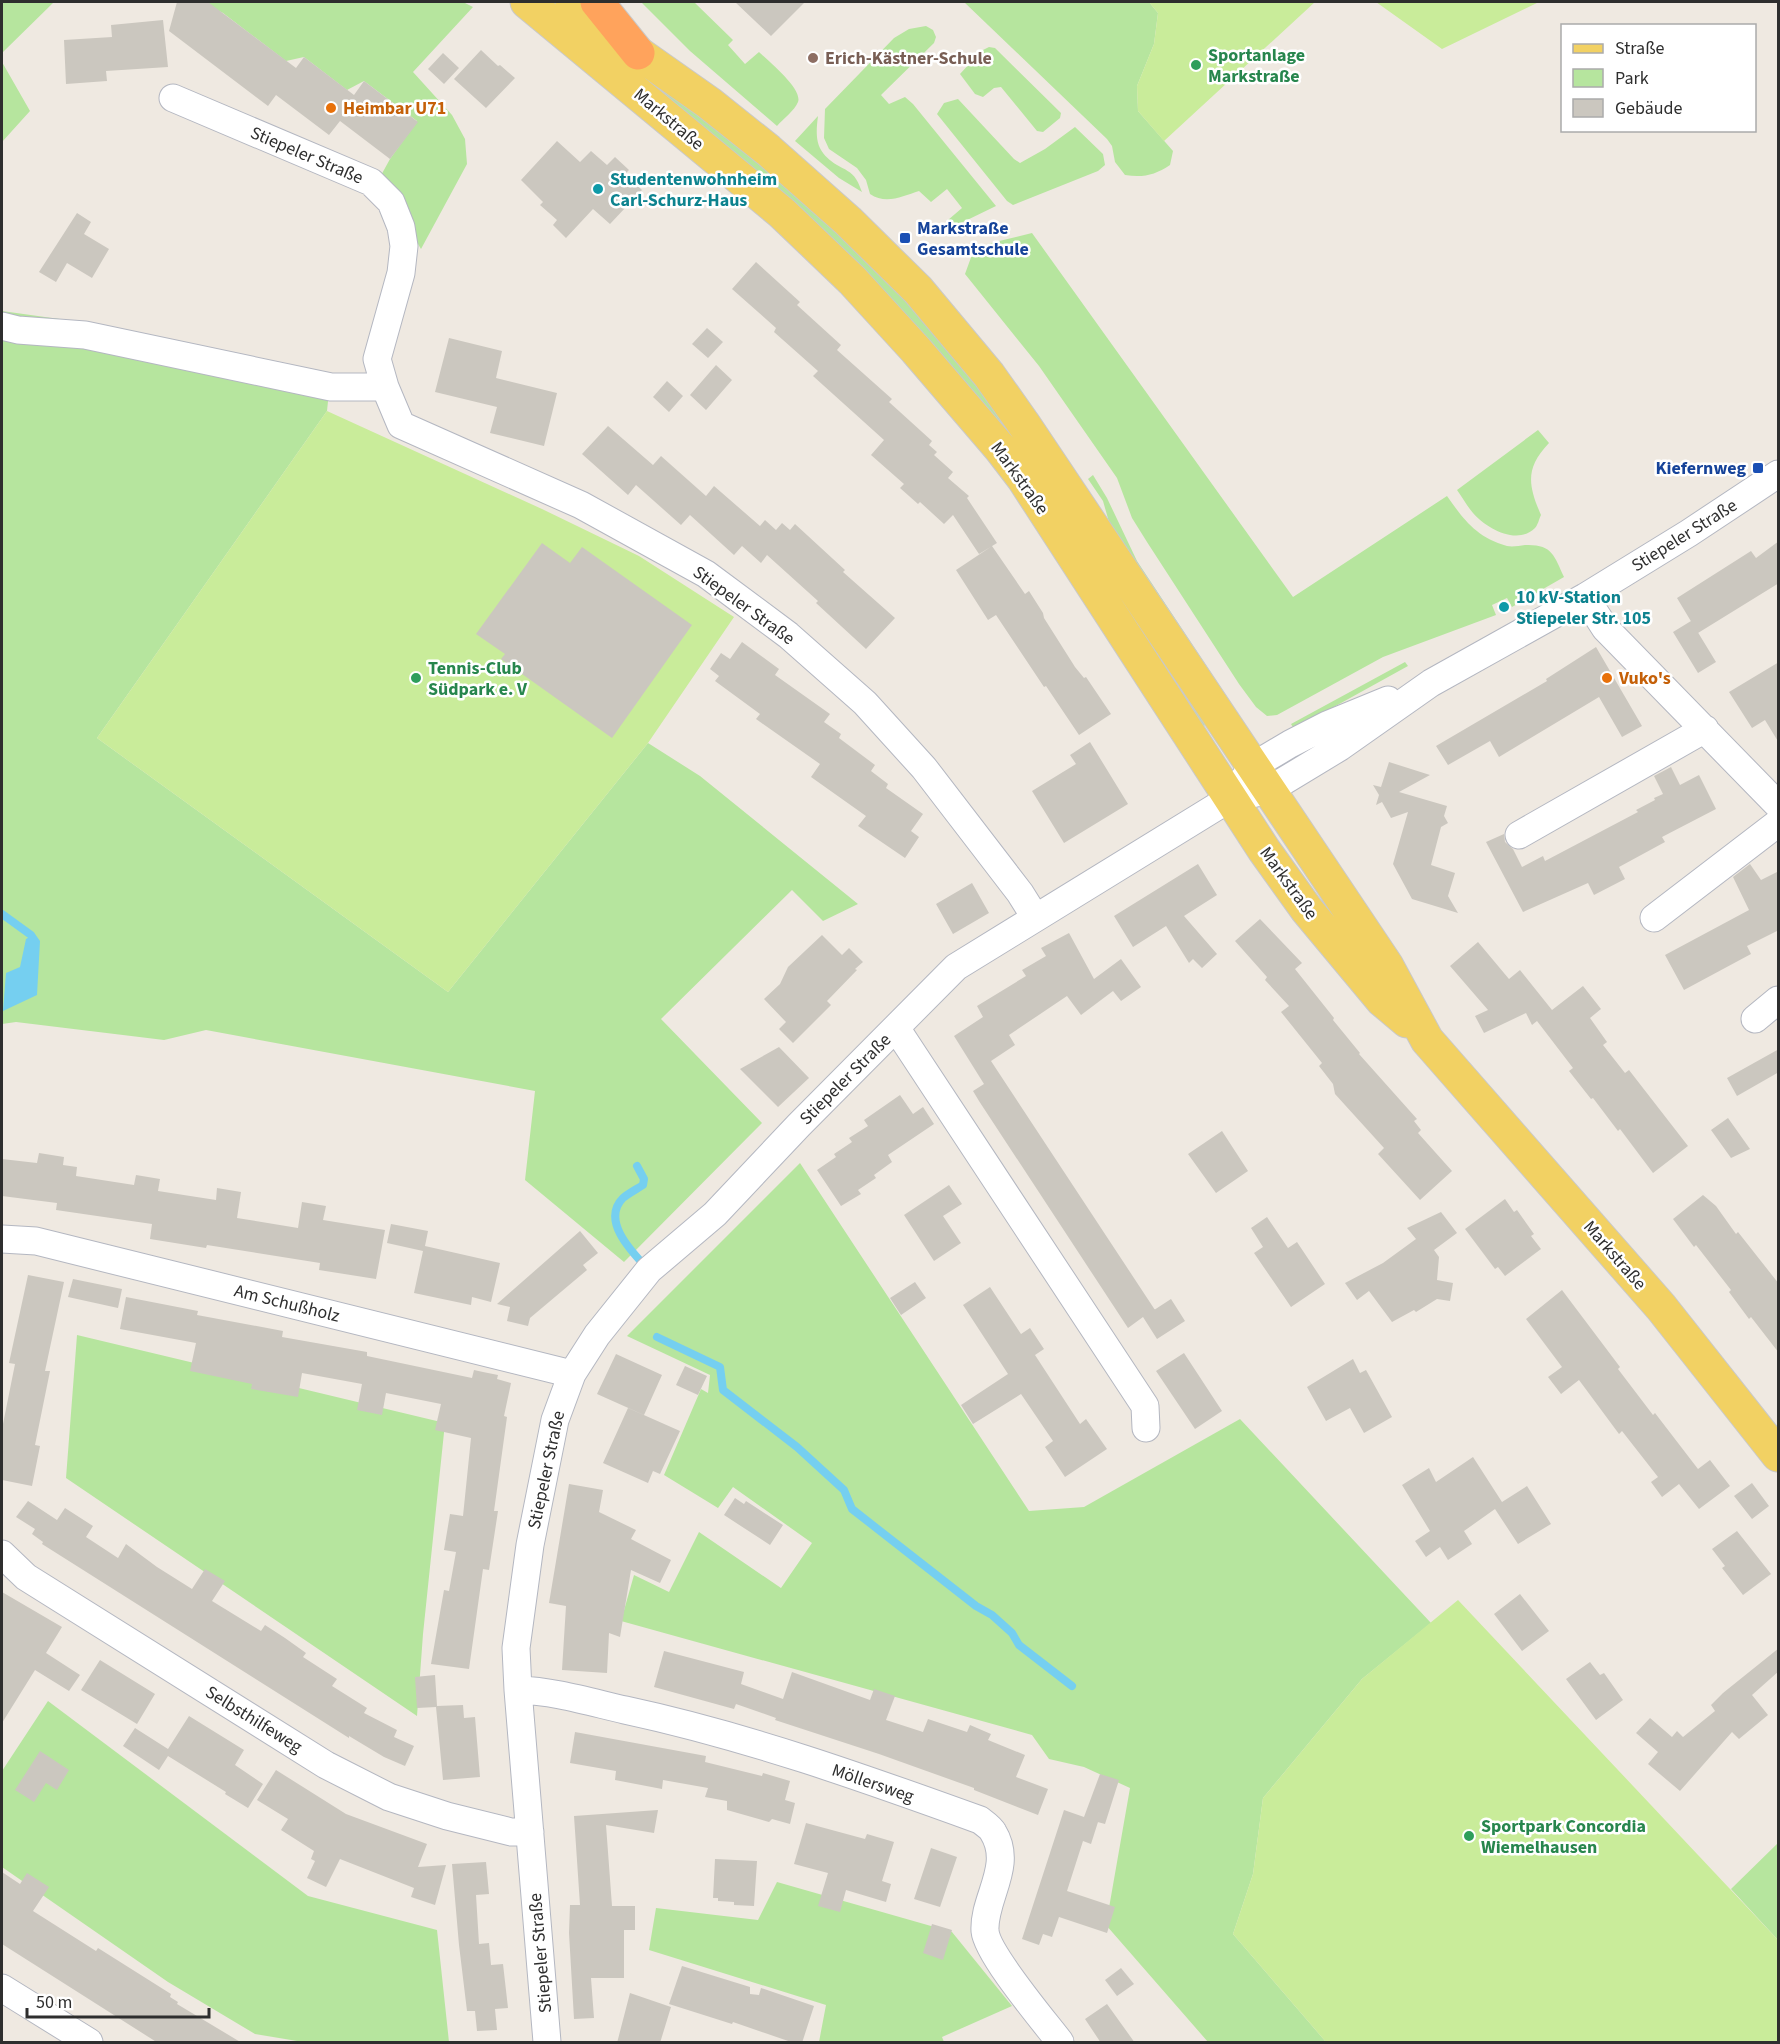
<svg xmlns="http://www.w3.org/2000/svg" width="1780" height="2044" font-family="'Source Sans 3',sans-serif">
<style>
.green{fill:#b6e59e}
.pitch{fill:#c9ec9a}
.water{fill:#75cff0}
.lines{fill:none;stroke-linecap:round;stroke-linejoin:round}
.stream{stroke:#75cff0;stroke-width:8}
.building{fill:#cbc7bf}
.minor-casing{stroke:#b4b7c1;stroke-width:29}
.major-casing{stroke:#c9c9c9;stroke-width:35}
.highway-casing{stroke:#c9c9c9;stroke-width:35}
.minor{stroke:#fff;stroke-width:27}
.major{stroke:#f2d163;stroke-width:33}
.highway{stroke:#ffa35c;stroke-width:33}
.education-dot{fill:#8d6e63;stroke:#fff;stroke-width:2}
.leisure-dot{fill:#2e9e5b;stroke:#fff;stroke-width:2}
.food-dot{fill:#e8710a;stroke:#fff;stroke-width:2}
.culture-dot{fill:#0f9aa8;stroke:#fff;stroke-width:2}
.transit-dot{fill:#1a4fb4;stroke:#fff;stroke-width:2}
.labels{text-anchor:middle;stroke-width:5;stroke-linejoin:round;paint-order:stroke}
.leisure-label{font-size:18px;font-weight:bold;fill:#27864d;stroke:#fff;text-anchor:start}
.education-label{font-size:18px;font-weight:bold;fill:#785e54;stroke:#fff;text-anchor:start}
.food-label{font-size:18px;font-weight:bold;fill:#c56008;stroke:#fff;text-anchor:start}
.street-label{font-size:18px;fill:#2e2e2e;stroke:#fff}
.culture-label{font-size:18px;font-weight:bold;fill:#0d838f;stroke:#fff;text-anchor:start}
.transit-label{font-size:18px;font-weight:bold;fill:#164399;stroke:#fff;text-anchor:start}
</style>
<rect width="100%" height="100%" fill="#efe9e1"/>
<!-- green -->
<path class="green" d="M2,2H54L2,53Z
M205,2H463L473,7L413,72L452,115L465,139L467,164L421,249L379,179L390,159L417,121L364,81L347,90L304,57L286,61L223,13L205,4Z
M544,2H556L830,219L975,375L1210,722L1202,727L1000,437Z
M641,2H694L733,40L728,45L745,64L759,52C768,61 803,89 798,102C795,110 783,119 777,126L690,51Z
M964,2H1149L1158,13L1154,44L1137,86L1138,111L1173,151L1170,165C1155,175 1143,178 1125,175L1115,162L1112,146L1107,139Z
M926,26L933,30L936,37L934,43L881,95L889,104L905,97L913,104L996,206L961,223L952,224L948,220L962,208L947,189L931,202L919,191C903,196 886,205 870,194L866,180L857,168L829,149L824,138L825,109L894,38L909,29Z
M989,47L995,48L1061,113L1060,118L1043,132L1037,131L1001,87L994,88L983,97L975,94L960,74L981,51Z
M2,62L30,111L2,142Z
M958,99L1014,159L1020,163L1045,149L1075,127L1103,154L1105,165L1098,171L1013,205L1007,201L937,114L944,103Z
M818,116C815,139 816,152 837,165C844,169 852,172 856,179C859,183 860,188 862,192L839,178L795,141Z
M1032,233L1293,597L1447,496C1464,520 1476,537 1507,546C1512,547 1519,546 1525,545C1552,544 1554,555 1564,577L1512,607L1507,598L1492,605L1496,615L1383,657L1277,715L1267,716L1256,707L1239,684L1147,542L1132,518L1117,478L1039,366L965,274L973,252L991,243Z
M2,311L95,324L330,382L327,411L97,738L448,992L648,743L700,776L858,904L823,921L792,890L661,1019L762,1123L624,1262L525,1180L535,1091L206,1030L164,1040L16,1022L2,1024Z
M1538,430L1549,443C1525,468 1528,485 1541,515C1539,519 1538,525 1535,528C1517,546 1486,528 1473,513C1467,506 1462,497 1457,490Z
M1093,475L1107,498L1137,561L1231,703L1228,709L1109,522L1103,501L1088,479Z
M1405,662L1408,666L1294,729L1291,724Z
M800,1163L1029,1511L1084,1507L1240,1419L1431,1623L1362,1679L1263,1798L1253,1874L1233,1934L1326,2042H1208L1106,1925L1130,1788L1084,1767L1049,1759L1032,1735L621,1621L634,1575L669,1592L699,1532L781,1588L812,1543L733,1487L718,1508L664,1475L701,1389L708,1393L710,1375L627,1336Z
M77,1335L445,1423L423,1634L417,1716L66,1478Z
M48,1701L308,1896L437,1930L449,2042H303L255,2034L168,1982L2,1867V1771Z
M1778,1843V1940L1731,1889Z
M777,1882L952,1932L1012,2006L942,2037L944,2042H819L826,2005L649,1950L656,1908L758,1920Z"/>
<!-- pitch -->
<path class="pitch" d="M1149,2H1315L1164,141L1138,111L1137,86L1154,44L1158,13Z
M1376,2H1539L1442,49Z
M327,411L542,509L639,556L734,617L648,743L448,992L97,738Z
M1458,1600L1778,1940V2042H1326L1233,1934L1253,1874L1263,1798L1362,1679Z"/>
<!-- water -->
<path class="water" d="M35,934L40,941L37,995L3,1011L6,973L20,967L26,939Z"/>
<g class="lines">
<!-- stream -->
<path class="stream" d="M2,914L31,935
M637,1166L644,1179L643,1185C637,1189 629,1193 623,1198C601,1220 631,1251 646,1267
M657,1337L720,1367L723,1390L797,1447L844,1490L852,1509L976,1606L992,1615L1012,1633L1019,1645L1072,1686"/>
</g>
<!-- building -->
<path class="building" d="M177,2H208L296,68L304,57L354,95L364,81L418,122L390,159L340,121L329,135L276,95L268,106L169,31Z
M735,2H805L771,36Z
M163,20L168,67L106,71L107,81L66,84L64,40L112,37L111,25Z
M481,50L498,66L500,65L515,78L486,108L454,79Z
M443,53L459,68L444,84L428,69Z
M557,141L580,162L591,151L607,165L615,157L629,170L625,174L642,190L610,224L593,209L566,238L553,225L557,220L540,205L543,202L521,180Z
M77,213L91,222L84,234L109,249L92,278L67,263L56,282L39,272Z
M756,262L800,302L797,305L841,345L837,350L892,399L889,402L932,441L929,445L937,452L934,455L953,472L948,478L969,496L967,498L997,543L979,554L953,515L944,524L920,502L918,504L900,488L904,484L871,455L884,440L813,376L818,371L774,332L776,328L732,289Z
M707,328L723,342L708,358L692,344Z
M449,338L502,351L496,378L557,393L544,446L490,433L497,407L435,392Z
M716,365L732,380L706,410L690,395Z
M667,381L683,396L669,412L653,397Z
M608,426L653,465L661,456L706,496L714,486L760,526L765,520L776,530L782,523L790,530L795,524L845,570L843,572L895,618L866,649L816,603L818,601L767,555L761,563L742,546L734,555L690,515L681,525L636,485L628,495L582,454Z
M1779,541V583L1698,633L1677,598L1751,551L1756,558Z
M542,543L570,563L582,547L692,625L612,738L501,659L505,654L476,634Z
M992,546L1025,594L1029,591L1043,613L1044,618L1075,667L1084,678L1086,677L1111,714L1079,735L1046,686L1044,687L996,615L988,620L956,570Z
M1691,621L1716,662L1698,673L1673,632Z
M742,642L779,669L775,675L830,714L824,722L841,734L839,738L875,765L871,771L888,784L886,788L923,814L911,831L919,837L905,858L858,826L866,816L811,777L820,764L756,719L760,714L715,681L719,676L710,669L721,653L730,659Z
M1596,647L1642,726L1622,737L1599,697L1499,757L1490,741L1448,765L1436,746L1547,681L1546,679Z
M1779,662V743L1765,720L1752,728L1729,692Z
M1090,742L1128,804L1064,843L1032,791L1076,764L1070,755Z
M1389,762L1430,775L1399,792L1447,806L1444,816L1448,823L1441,827L1431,865L1455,873L1448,896L1458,913L1412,899L1393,864L1408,812L1391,818L1382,802L1376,805L1379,795L1373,785L1381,787Z
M1671,767L1680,785L1699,775L1716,809L1662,837L1665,842L1619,867L1625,879L1594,895L1588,883L1523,912L1486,842L1504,834L1505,842L1513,849L1522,867L1543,856L1545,861L1638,812L1636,810L1655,800L1654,798L1663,794L1654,776Z
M1198,864L1217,895L1184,916L1217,954L1202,968L1193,959L1189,963L1166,926L1133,947L1114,916Z
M1750,864L1761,880L1779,871V930L1747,946L1751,954L1684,990L1665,955L1749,910L1733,877Z
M972,883L989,913L953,934L936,904Z
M1260,919L1302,963L1295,969L1334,1018L1333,1020L1360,1053L1359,1054L1417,1119L1414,1121L1421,1130L1418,1133L1452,1171L1420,1200L1378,1154L1384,1148L1335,1094L1333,1084L1319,1066L1322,1063L1281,1012L1289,1006L1265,980L1267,977L1235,941Z
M1069,933L1094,979L1121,959L1141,987L1121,1001L1113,991L1081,1015L1067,996L1009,1035L1015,1045L991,1061L1155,1310L1151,1312L1171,1299L1185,1321L1157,1339L1143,1317L1128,1328L979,1101L973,1091L984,1084L954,1036L983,1017L977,1006L1026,976L1022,970L1046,956L1041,948Z
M822,935L842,955L849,948L863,962L855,969L857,970L827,1001L831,1005L793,1043L779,1029L786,1022L764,999L780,984L788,967Z
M1478,942L1509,979L1520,970L1552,1010L1583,986L1601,1009L1590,1018L1607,1042L1603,1045L1625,1073L1629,1070L1688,1146L1653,1173L1620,1129L1618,1131L1593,1098L1591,1099L1569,1071L1573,1068L1537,1021L1532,1025L1526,1013L1484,1033L1475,1016L1488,1010L1450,966Z
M779,1047L809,1078L778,1107L740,1069Z
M1779,1049V1072L1737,1096L1727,1078Z
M900,1095L913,1114L923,1107L934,1124L888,1155L892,1162L874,1175L876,1178L858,1190L861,1194L841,1206L817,1170L836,1157L834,1154L852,1142L849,1138L868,1126L864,1120Z
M1728,1118L1750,1149L1731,1158L1711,1130Z
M1222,1131L1248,1171L1216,1193L1188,1154Z
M39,1153L64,1157L63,1165L77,1167L76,1176L134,1185L136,1175L160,1179L158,1191L216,1200L217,1188L241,1192L237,1218L298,1228L302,1202L326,1206L323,1220L385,1230L376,1279L319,1270L320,1263L207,1245L206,1248L150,1239L152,1224L56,1210L57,1203L2,1196V1159L37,1163Z
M949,1185L962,1204L943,1216L961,1243L934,1261L904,1215Z
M1703,1195L1716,1206L1736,1234L1738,1232L1779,1284V1353L1751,1317L1749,1319L1729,1292L1731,1290L1696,1245L1694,1247L1673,1219Z
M1505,1199L1514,1212L1517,1210L1534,1234L1531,1236L1541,1249L1505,1276L1498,1267L1495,1269L1465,1229Z
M1441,1212L1457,1233L1434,1250L1439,1257L1437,1280L1453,1283L1450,1301L1437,1299L1416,1312L1414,1310L1392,1322L1369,1291L1357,1300L1345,1283L1383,1263L1416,1239L1407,1228Z
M1267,1217L1288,1248L1297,1242L1325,1284L1291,1307L1254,1253L1263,1247L1251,1228Z
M391,1224L428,1231L425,1246L500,1263L491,1302L472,1297L471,1305L414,1293L423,1251L387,1243Z
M580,1231L598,1253L583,1265L587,1270L530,1318L528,1326L507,1321L510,1307L497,1304Z
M28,1275L64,1282L45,1371H50L35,1445L40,1446L32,1486L2,1480V1429L15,1364L9,1363Z
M73,1279L122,1289L118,1308L68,1297Z
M915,1282L926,1298L901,1315L890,1298Z
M990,1287L1021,1334L1030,1328L1044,1349L1035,1355L1080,1424L1086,1419L1107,1449L1065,1477L1045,1447L1053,1441L1021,1394L973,1424L961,1405L1008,1374L963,1305Z
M1562,1290L1620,1367L1618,1369L1653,1415L1655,1413L1698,1469L1710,1460L1730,1486L1699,1509L1679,1484L1662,1497L1651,1482L1658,1477L1622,1431L1619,1434L1579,1380L1561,1394L1548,1377L1562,1367L1526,1319Z
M126,1297L198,1311L197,1315L283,1331L282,1337L367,1352V1356L472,1378L474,1370L483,1372L498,1375L497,1379L511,1383L504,1416L507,1417L494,1511H498L489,1570L483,1569L469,1669L431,1664L444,1590L449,1591L456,1552L444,1550L450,1514L463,1516L471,1438L435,1430L441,1404L386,1393L382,1415L357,1410L362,1384L302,1373L298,1397L251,1389L252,1384L190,1371L196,1343L120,1329Z
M1184,1353L1222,1411L1195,1429L1156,1371Z
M616,1354L662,1375L644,1415L597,1394Z
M1353,1359L1360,1373L1366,1370L1392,1417L1364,1433L1350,1408L1326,1421L1307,1387Z
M685,1366L707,1376L698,1395L676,1385Z
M628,1408L680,1431L660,1474L653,1471L648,1483L603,1463Z
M1473,1457L1502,1502L1527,1486L1551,1524L1518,1544L1495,1509L1464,1531L1472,1544L1448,1560L1440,1547L1426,1557L1415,1541L1430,1531L1402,1485L1429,1468L1436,1482Z
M1752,1483L1769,1506L1752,1519L1734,1496Z
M569,1484L603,1490L599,1512L636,1530L631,1539L671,1560L660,1583L631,1570L620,1637L609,1633L607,1673L562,1670L566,1606L549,1603Z
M735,1498L744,1504L746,1501L783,1525L770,1545L724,1515Z
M28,1501L57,1520L65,1508L93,1526L86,1537L118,1558L126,1544L157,1567L192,1589L205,1569L225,1581L212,1601L261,1631L265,1625L285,1638L306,1653L303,1657L337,1679L332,1686L367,1708L364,1713L397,1730L394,1737L414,1746L405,1766L384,1757L349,1736V1738L42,1544L43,1542L32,1534L35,1529L16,1517Z
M1737,1531L1771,1574L1743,1595L1722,1568L1725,1566L1712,1549Z
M2,1592L62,1627L46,1653L80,1675L69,1691L35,1670L2,1723Z
M1520,1594L1549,1631L1522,1651L1494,1614Z
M1779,1648V1671L1752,1695L1768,1715L1739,1739L1732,1732L1680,1791L1648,1764L1658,1752L1636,1733L1650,1718L1672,1737L1677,1731L1683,1737L1715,1711L1711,1705L1723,1693Z
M664,1651L744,1672L741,1684L783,1699L792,1672L870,1700L874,1689L895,1696L886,1720L923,1732L928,1719L967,1732L970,1725L991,1734L988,1740L1025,1755L1016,1777L1048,1789L1038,1815L974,1790V1788L879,1754L775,1720L776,1718L736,1704L734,1709L654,1687Z
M100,1660L155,1694L137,1724L81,1690Z
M1590,1662L1600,1675L1604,1673L1623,1700L1596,1720L1566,1679Z
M435,1675L437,1706L463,1705L464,1718L475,1717L480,1777L443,1780L436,1707L417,1708L415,1677Z
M189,1716L244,1750L235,1765L263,1784L248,1808L225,1794L226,1792L168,1756L159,1770L123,1746L135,1728L168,1749Z
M575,1732L706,1756L705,1762L762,1776L763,1773L790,1781L785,1800L795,1803L790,1824L772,1819L769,1822L727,1810V1801L705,1797L708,1788L663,1780L662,1789L615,1780L616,1771L570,1763Z
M40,1751L69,1770L57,1790L46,1783L34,1802L15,1790Z
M276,1770L346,1814L427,1844L418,1867L446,1865L435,1905L411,1897L414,1888L340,1859L326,1887L307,1878L315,1861L311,1859L314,1851L281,1830L288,1819L257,1800Z
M1100,1774L1119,1780L1105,1824L1094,1821L1098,1822L1091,1844L1083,1841L1067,1891L1115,1907L1107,1933L1059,1917L1052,1937L1043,1934L1039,1945L1022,1939L1064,1810L1084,1817Z
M658,1810L654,1833L606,1825L612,1906H635V1930H624V1978H591L594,2018L574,2019L569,1933L570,1905H580L574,1816Z
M806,1823L865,1839L867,1834L894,1842L882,1881L891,1884L886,1902L846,1890L840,1912L818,1906L828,1873L794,1864Z
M931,1848L957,1857L940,1907L914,1899Z
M715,1859L757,1861L754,1906L734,1905V1902L718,1901V1898H713Z
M486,1862L489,1894L476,1895L479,1944L489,1943L491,1965L503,1964L508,2008L495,2009L497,2030L477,2031L475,2011H467L459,1945L452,1864Z
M2,1872L20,1884L27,1873L49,1887L33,1911L96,1951L98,1948L171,1994L170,1997L178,2002L177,2004L242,2043H158L2,1944Z
M932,1924L952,1930L943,1960L923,1953Z
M682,1966L750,1987V1994L759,1995L761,1988L814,2006L802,2043H794L733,2022L732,2024L669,2004Z
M1121,1968L1134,1984L1117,1996L1105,1980Z
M630,1993L671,2007L660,2043H617Z
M1107,2004L1135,2043H1101L1085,2019Z"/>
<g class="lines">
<!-- minor casing -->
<g class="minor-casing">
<path id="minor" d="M173,98L371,182L391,202L401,227L404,246L401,273L377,359L385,387
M2,326L18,330L85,335L331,387H385L401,425L581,505L706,574L788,635L865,703L924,768L1020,893L1035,917
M1585,597L1605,628L1778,805
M1242,781L1253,766L1290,744L1327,725L1388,700
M1519,835L1705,729
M1654,918L1778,823
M1755,1019L1778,1000
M896,1028L1145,1406L1146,1428
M2,1239L36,1241L572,1374
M2,1554L26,1577L326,1765L389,1797L447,1816L511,1832H530
M518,1690C554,1691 590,1702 625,1710C746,1736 864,1778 980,1820C984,1823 991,1828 993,1832C1014,1866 983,1898 985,1931C987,1954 1044,2021 1060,2042
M2,1988L89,2042
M547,2042L518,1690L516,1648L530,1545L555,1420L572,1374L597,1335L649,1270L715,1214L799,1125L956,967L1229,799L1269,790L1340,747L1431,683L1585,597L1689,533L1778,474"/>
</g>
<!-- major casing -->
<g class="major-casing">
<path id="major" d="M527,2L782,213L852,280L916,350L1000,448L1023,478L1264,850L1307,910L1382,1000L1407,1021
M572,2L638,53L709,103L768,150L848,221L918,290L989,375L1023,423L1387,966L1427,1040L1661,1307L1778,1455"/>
</g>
<!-- highway casing -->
<g class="highway-casing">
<path id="highway" d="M597,2L638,53"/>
</g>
<!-- minor -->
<use href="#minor" class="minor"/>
<!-- major -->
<use href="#major" class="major"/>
<!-- highway -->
<use href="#highway" class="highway"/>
</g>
<!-- markers -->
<circle class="education-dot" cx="813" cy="58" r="6"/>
<g class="leisure-dot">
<circle cx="1196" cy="65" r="6"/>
<circle cx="416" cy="678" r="6"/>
<circle cx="1469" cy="1836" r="6"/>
</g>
<g class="food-dot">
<circle cx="331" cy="108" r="6"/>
<circle cx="1607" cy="678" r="6"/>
</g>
<g class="culture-dot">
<circle cx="598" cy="189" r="6"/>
<circle cx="1504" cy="607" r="6"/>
</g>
<g class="transit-dot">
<rect x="899" y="232" width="12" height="12" rx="3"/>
<rect x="1752" y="462" width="12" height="12" rx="3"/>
</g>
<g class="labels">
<!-- leisure labels -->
<g class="leisure-label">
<text x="1208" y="61">Sportanlage<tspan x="1208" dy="21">Markstraße</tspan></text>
<text x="428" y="674">Tennis-Club<tspan x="428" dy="21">Südpark e. V</tspan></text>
<text x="1481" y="1832">Sportpark Concordia<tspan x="1481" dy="21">Wiemelhausen</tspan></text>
</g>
<!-- education labels -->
<g class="education-label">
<text x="825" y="64">Erich-Kästner-Schule</text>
</g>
<!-- food labels -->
<g class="food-label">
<text x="343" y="114">Heimbar U71</text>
<text x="1619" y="684">Vuko's</text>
</g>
<!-- street labels -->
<g class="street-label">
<text transform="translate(669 119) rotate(40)" y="6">Markstraße</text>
<text transform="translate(307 155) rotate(23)" y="6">Stiepeler Straße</text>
<text transform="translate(1020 478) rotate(54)" y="6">Markstraße</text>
<text transform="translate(1684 535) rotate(-32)" y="6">Stiepeler Straße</text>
<text transform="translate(744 605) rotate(36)" y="6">Stiepeler Straße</text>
<text transform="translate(1289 883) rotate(54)" y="6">Markstraße</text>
<text transform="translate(845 1079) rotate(-45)" y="6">Stiepeler Straße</text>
<text transform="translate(1615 1255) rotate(49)" y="6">Markstraße</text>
<text transform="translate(287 1303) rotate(14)" y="6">Am Schußholz</text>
<text transform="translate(546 1470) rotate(-78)" y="6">Stiepeler Straße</text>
<text transform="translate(254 1719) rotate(32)" y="6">Selbsthilfeweg</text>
<text transform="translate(873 1783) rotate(19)" y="6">Möllersweg</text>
<text transform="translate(540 1953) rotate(-95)" y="6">Stiepeler Straße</text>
</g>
<!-- culture labels -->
<g class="culture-label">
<text x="610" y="185">Studentenwohnheim<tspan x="610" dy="21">Carl-Schurz-Haus</tspan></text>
<text x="1516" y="603">10 kV-Station<tspan x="1516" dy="21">Stiepeler Str. 105</tspan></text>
</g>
<!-- transit labels -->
<g class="transit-label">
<text x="917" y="234">Markstraße<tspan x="917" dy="21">Gesamtschule</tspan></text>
<text x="1746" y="474" text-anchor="end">Kiefernweg</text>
</g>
</g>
<!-- border -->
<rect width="1780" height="2044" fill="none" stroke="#2e2e2e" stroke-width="6"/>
<!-- legend -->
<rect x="1561" y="24" width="195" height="108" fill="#ffffff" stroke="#ababab" stroke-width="1.5"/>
<rect x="1573" y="44" width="30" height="9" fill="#f2d163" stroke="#ababab" stroke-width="1.5"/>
<text x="1615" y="54" font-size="18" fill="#2e2e2e">Straße</text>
<rect x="1573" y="69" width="30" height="18" fill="#b6e59e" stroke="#ababab" stroke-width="1.5"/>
<text x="1615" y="84" font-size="18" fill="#2e2e2e">Park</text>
<rect x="1573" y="99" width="30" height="18" fill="#cbc7bf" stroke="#ababab" stroke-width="1.5"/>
<text x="1615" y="114" font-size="18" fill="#2e2e2e">Gebäude</text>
<!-- scale -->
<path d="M27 2008v9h182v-9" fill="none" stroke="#2e2e2e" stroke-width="3"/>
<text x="36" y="2008" font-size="18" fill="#2e2e2e" stroke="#ffffff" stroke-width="4.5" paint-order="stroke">50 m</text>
</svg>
